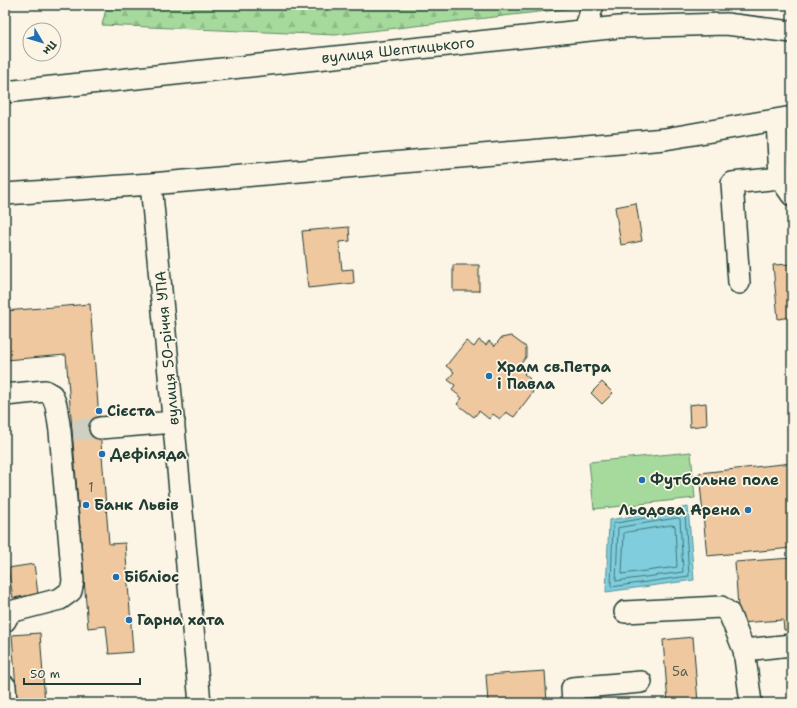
<svg xmlns="http://www.w3.org/2000/svg" width="797" height="708" font-family="'Shantell Sans',sans-serif">
<style>
.forest{fill:url(#forest-firs);stroke:#628b68}
.pitch{fill:#a6d99c;stroke:#628b68}
.water{fill:#7fcddd;stroke:#599399}
.lines{fill:none;stroke-linecap:round;stroke-linejoin:round}
.shore{stroke:#457778;stroke-width:1}
.building{fill:#f0c8a0;stroke:#1f3d34}
.minor-tunnel{stroke:#d0d0c2;stroke-width:21;stroke-dasharray:21 10;stroke-linecap:butt}
.minor-casing{stroke:#1f3d34;stroke-width:24}
.minor{stroke:#fcf5e5;stroke-width:21}
.poi-dot{fill:#1f6fb2;stroke:#fcf5e5;stroke-width:1.5}
.labels{text-anchor:middle;stroke-width:3.5;stroke-linejoin:round;paint-order:stroke}
.number-label{font-size:13px;fill:#53604f}
.street-label{font-size:15px;fill:#1f3d34;stroke:#fcf5e5}
.poi-label{font-size:15px;font-weight:bold;fill:#1f3d34;stroke:#fcf5e5;text-anchor:start}
</style>
<defs>
<pattern id="forest-firs" width="22" height="20" patternUnits="userSpaceOnUse"><rect width="22" height="20" fill="#a6d99c"/><path d="M5 1l3.5 6h-7zM16 11l3.5 6h-7z" fill="#8ebb87"/></pattern>
</defs>
<rect width="100%" height="100%" fill="#fcf5e5"/>
<filter id="ink" filterUnits="userSpaceOnUse"><feTurbulence type="fractalNoise" baseFrequency=".025" numOctaves="2"/><feDisplacementMap in="SourceGraphic" scale="8" xChannelSelector="R" yChannelSelector="G"/><feConvolveMatrix kernelMatrix="1 2 1 2 8 2 1 2 1" color-interpolation-filters="sRGB"/></filter>
<g filter="url(#ink)">
<!-- forest -->
<path class="forest" d="M107,5H576L574,8L335,35L102,25Z"/>
<!-- pitch -->
<path class="pitch" d="M691,452L695,498L594,509L589,462Z"/>
<!-- water -->
<path class="water" d="M688,507L694,580L606,592L609,520Z"/>
<g class="lines">
<!-- shore -->
<path class="shore" d="M683,512L685,514L689,576L611,587L613,524Z
M678,518L680,519L683,572L616,581L618,528Z
M672,525L675,526L677,567L622,574L624,533Z"/>
</g>
<!-- building -->
<path class="building" d="M636,203L642,241L621,245L615,207Z
M349,227L350,241L339,242L342,270L353,269L354,283L308,288L302,231Z
M792,264V317L778,319L773,265Z
M453,265H479V291H453Z
M90,304L109,544L125,543L133,652L109,654L106,626L88,628L66,355L5,360V311Z
M511,336L526,347V357L520,365L527,370L524,374L530,379L524,386L533,392L514,417L506,412L500,419L493,414L489,419L479,411L474,417L457,404L462,398L452,390L455,385L448,380L454,372L446,366L466,341L474,347L479,340L486,345L489,341L495,346L501,338Z
M602,382L613,393L602,404L591,393Z
M706,403L707,425L690,427L689,405Z
M792,463V548L707,556L699,473Z
M792,558V630H784L783,620L739,623L735,562Z
M34,564L38,594L13,598L8,568Z
M40,633L45,703H17L12,635Z
M693,637L698,703H668L663,640Z
M545,671L547,703H488L486,675Z"/>
<g class="lines">
<!-- minor-tunnel -->
<path class="minor-tunnel" d="M73,430L100,428"/>
<!-- minor casing -->
<g class="minor-casing">
<path id="minor" d="M585,30L593,5
M5,92L619,27L726,24L792,32
M777,121L780,178L792,195
M151,184L200,703
M5,194L151,184L665,139L792,117
M739,283L732,183L780,178
M5,395L45,391L52,395L56,405L60,431L73,581L71,591L60,599L10,612L5,621
M100,428L174,422
M625,612L721,607L729,613L744,650
M5,686L6,703
M573,703L572,688L641,682
M751,703L744,650L792,645"/>
</g>
<!-- minor -->
<use href="#minor" class="minor"/>
</g>
</g>
<!-- markers -->
<g class="poi-dot">
<circle cx="489" cy="376" r="4"/>
<circle cx="99" cy="411" r="4"/>
<circle cx="102" cy="454" r="4"/>
<circle cx="642" cy="480" r="4"/>
<circle cx="86" cy="505" r="4"/>
<circle cx="748" cy="510" r="4"/>
<circle cx="116" cy="577" r="4"/>
<circle cx="129" cy="620" r="4"/>
</g>
<g class="labels">
<!-- number labels -->
<g class="number-label">
<text x="91" y="492">1</text>
<text x="680" y="676">5а</text>
</g>
<!-- street labels -->
<g class="street-label">
<text transform="translate(398 50) rotate(-6)" y="5">вулиця Шептицького</text>
<text transform="translate(167 348) rotate(-95)" y="5">вулиця 50-річчя УПА</text>
</g>
<!-- poi labels -->
<g class="poi-label">
<text x="497" y="372">Храм св.Петра<tspan x="497" dy="17">і Павла</tspan></text>
<text x="107" y="416">Сієста</text>
<text x="110" y="459">Дефіляда</text>
<text x="650" y="485">Футбольне поле</text>
<text x="94" y="510">Банк Львів</text>
<text x="740" y="515" text-anchor="end">Льодова Арена</text>
<text x="124" y="582">Бібліос</text>
<text x="137" y="625">Гарна хата</text>
</g>
</g>
<!-- margin -->
<rect width="797" height="708" fill="none" stroke="#fcf5e5" stroke-width="20"/>
<rect x="10" y="10" width="777" height="688" fill="none" stroke="#1f3d34" stroke-width="1.5" filter="url(#ink)"/>
<!-- north arrow -->
<g transform="translate(42 42) rotate(128)"><circle r="19" fill="#fcf5e5" stroke="#a4ab9e"/>
<path d="M0-3L7 15L0 10L-7 15Z" fill="#1f6fb2"/>
<text y="-6" font-size="11" font-weight="bold" text-anchor="middle" fill="#1f3d34">Пн</text>
</g>
<!-- scale -->
<path d="M24 678v6h116v-6" fill="none" stroke="#1f3d34" stroke-width="2"/>
<text x="30" y="678" font-size="12" fill="#1f3d34" stroke="#fcf5e5" stroke-width="3" paint-order="stroke">50 m</text>
</svg>
